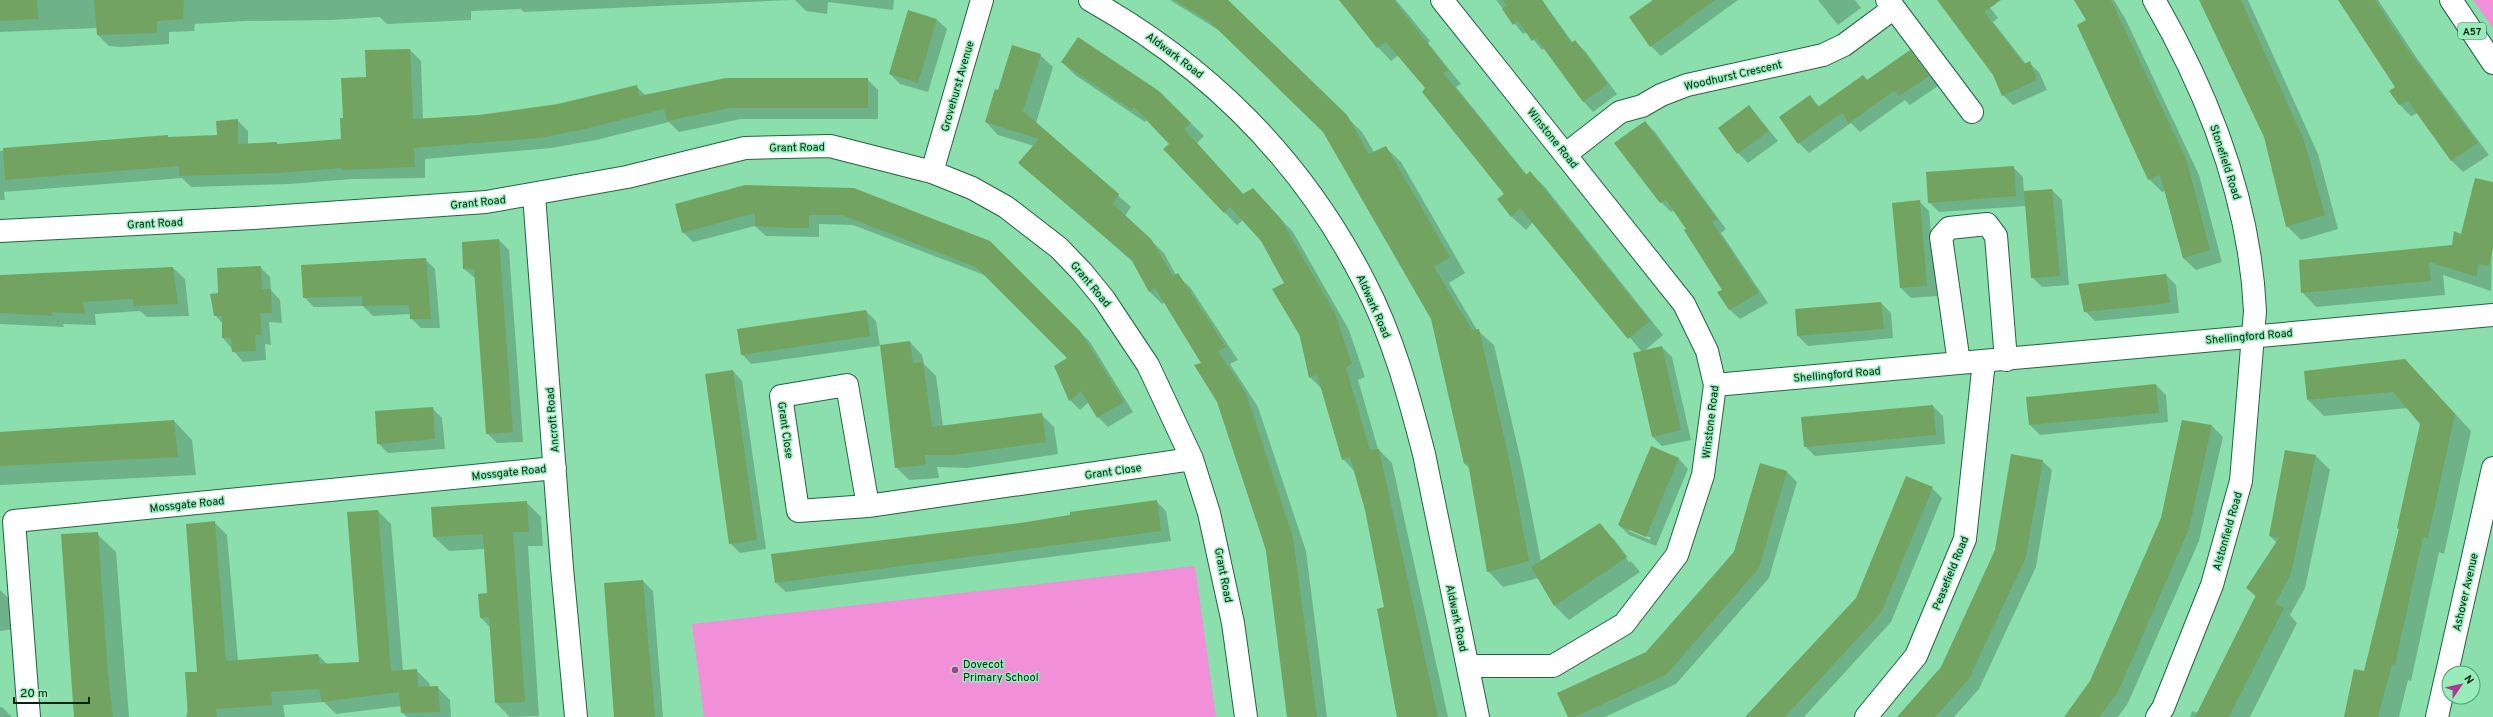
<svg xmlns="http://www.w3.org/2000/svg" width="2493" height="717" font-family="Overpass,sans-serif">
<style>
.green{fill:#f190d8}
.shadow{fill:#0003;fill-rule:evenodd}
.building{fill:#73a360}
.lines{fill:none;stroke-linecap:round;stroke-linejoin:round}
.minor-casing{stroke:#236442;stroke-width:24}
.highway-casing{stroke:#236442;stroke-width:24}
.minor{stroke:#fff;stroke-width:22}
.highway{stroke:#fff;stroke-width:22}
.poi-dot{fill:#ab3993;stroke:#97ecba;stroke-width:1.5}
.labels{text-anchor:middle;stroke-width:3;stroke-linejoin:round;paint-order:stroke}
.shield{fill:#97ecba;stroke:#2e6145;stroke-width:1}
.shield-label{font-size:10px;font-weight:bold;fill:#012513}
.street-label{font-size:11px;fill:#012513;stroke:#97ecba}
.poi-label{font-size:11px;fill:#012513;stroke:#97ecba;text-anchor:start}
</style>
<rect width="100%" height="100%" fill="#8adfad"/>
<!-- green -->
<path class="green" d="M2473,0H2493V28Z
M1195,566L1216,717H704L692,624Z"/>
<!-- shadow -->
<path class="shadow" d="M0,0H791L524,12L521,9L471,11V20L387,24L380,17L331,20L244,21L195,24L194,31L169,32V44L122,47L109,46L98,35L97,28L0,32Z
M795,0H894L893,10L828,2L827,14L806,11Z
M1170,0H1226L1362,132L1374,152L1385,147L1401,162L1465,273L1449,283L1477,330L1494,345L1523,470L1541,562L1600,524L1640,572L1569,620L1555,606L1539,578L1503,587L1488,571L1470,469L1465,464L1432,318L1325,133L1220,31ZM1611,538H1613L1631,561L1629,562Z
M1341,0H1396L1430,41L1428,43L1461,84L1456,87L1527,175L1530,173L1544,186L1663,335L1643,352L1662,347L1672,357L1691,440L1662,446L1652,436L1642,352L1533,222L1526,230L1512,217L1499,199L1505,194L1426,88L1399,55L1391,61L1378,47Z
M1496,0H1542L1573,43L1575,41L1585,51L1617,94L1593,112L1584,102L1545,48L1542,50L1527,32L1523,34Z
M1655,0H1738L1661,56L1651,46Z
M1818,0H1855L1861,8L1838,25Z
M1938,0H1984L1998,18L1993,22L2026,64L2029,63L2039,72L2047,90L2013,105L2003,95L1994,74Z
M2076,0H2114L2126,20L2199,175L2222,262L2196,270L2183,258L2165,191L2162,192L2149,179L2078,25L2088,20Z
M2200,0H2248L2318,154L2338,229L2301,240L2287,226L2265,136Z
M2339,0H2378L2418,60L2489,155L2463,172L2452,161L2418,113L2411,116L2399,104L2396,87Z
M937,20L947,29L928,92L900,84L890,74Z
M410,50L421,61L423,120L479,116L559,105L636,86L646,96L867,79L878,90V119H741L679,132L669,122L596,140L551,148L425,159V178L352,179L289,184L191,187L182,178L4,192L5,200H0V151L94,141L218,136L237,120L248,131V144L276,143L279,145L342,140L344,119L367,78L366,51Z
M1910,51L1938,86L1910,105L1905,100L1860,132L1851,123L1809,153L1799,143L1810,97L1820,107L1863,76L1868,81Z
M1040,55L1053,67L1036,123L1131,207L1125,216L1164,253L1176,275L1190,287L1238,360L1230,364L1258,407L1306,551L1327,717H1288L1266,550L1218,401L1202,363L1165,302L1162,304L1150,292L1133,262L1019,163L1034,146L998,135L986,122L999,91Z
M1062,62L1158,91L1204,136L1197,143L1244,195L1266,203L1293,232L1349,330L1365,377L1358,380L1378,449L1392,463L1448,717H1397L1378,609L1385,608L1366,510L1355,472L1343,459L1322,389L1310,377L1286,283L1262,240L1243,220L1237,225L1224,212L1171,145L1147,120L1145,122L1075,75Z
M1749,106L1778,141L1748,163L1738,153Z
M1645,122L1655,132L1726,229L1721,233L1768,303L1740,319L1730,310L1723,290L1688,229L1675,210L1671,212L1661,202Z
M2013,167L2023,177L2024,192L2052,190L2062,200L2069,285L2042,287L2032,277L2026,206L1939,212L1929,202Z
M2493,183L2491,291L2443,275L2445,295L2316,307L2302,292L2452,246L2462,235Z
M745,186L989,242L1090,342L1133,412L1108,427L1098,417L1089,402L1080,410L1070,400L1056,367L1069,358L987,276L853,225L819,224V237L766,236L755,226L693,242L683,232Z
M1919,201L1929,211L1937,296L1911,298L1901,288Z
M499,240L509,250L523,442L497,443L487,433L476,279L464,269L463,243Z
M425,259L435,269L440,328H421L411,318L410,314L373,316L363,306L314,307L304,297Z
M260,267L270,277L271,290L280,300L282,323L269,322L271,345L265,344L266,360L243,362L223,338V324L215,315L219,294Z
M173,268L185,279L189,316L147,317L140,311L95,314L96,325L63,324L64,327L0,324V276Z
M2166,275L2176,285L2179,313L2095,321L2085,311Z
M1881,303L1891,313L1893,338L1808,346L1798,336Z
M866,311L876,321L880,346L751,364L742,354Z
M910,342L922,355L924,364L936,376L943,426L1041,414L1054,427L1058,454L967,468L937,467L939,478L909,480L896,467Z
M733,371L742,381L766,549L740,553L730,543Z
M2421,377L2471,431L2444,554L2439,552L2411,681L2408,680L2399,717H2345L2365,673L2399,529L2421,423L2408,408L2324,416L2308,400Z
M2156,385L2166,395L2168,422L2040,435L2030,425Z
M1933,406L1943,416L1945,444L1815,456L1805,446Z
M432,408L442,418L445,449L388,453L378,443Z
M174,421L192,440L196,475L0,485V433Z
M2182,421L2212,426L2223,437L2199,541L2128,703L2118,717H2065L2091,681L2162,518Z
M1652,448L1679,459L1688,469L1656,546L1629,535L1619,525ZM1629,529L1651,538L1650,540L1629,531Z
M2286,452L2316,456L2330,470L2305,588L2290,615L2297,623L2250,717H2190L2192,711L2198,713L2256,597L2247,588L2277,543L2270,536Z
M2042,461L2052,470L2036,567L1979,689L1954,717H1898L1942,668L1996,550Z
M1760,464L1787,472L1797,482L1769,578L1676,684L1605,717H1570L1647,653L1734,552Z
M1932,488L1942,498L1891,622L1804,717H1747L1857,598Z
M1156,501L1166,511L1171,541L786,592L776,583L1020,524Z
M526,502L541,517L543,546H528L539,716L510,717L496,703L491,628L481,618L488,594L485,549L449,551L434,537Z
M378,511L391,524L403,671L416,670L429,683L430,687H437L450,700L451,717H407L402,712L401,706L336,714L324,702L283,705L285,717H186L198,673L214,522L227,535L238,661L318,655L328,665L360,663Z
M97,534L116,552L129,717H75Z
M643,581L653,591L663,717H615Z
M0,590L11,601L15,629L0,631Z
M0,707H2L12,717H0Z"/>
<!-- building -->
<path class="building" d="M0,0H37L38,19L0,21Z
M94,0H184L183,19L157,21V33L97,35Z
M1174,0H1228L1347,115L1369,154L1386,146L1450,257L1434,267L1472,330L1479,329L1508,454L1529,561L1487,572L1468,463L1464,464L1431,319L1323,132L1209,21Z
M1339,0H1394L1448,70L1443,73L1526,175L1530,171L1650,321L1628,339L1520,208L1511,217L1497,199L1504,194L1422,92L1425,88L1386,42L1377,48Z
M1503,0H1542L1571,43L1575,40L1608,84L1583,102L1536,38L1532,41L1518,21L1513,25L1502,9L1506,5Z
M1653,0H1715L1650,47L1629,17Z
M1937,0H2001L1984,12L2024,64L2030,61L2037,80L2002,96L1993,75Z
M2074,0H2111L2187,161L2210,250L2183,258L2160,175L2148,180L2077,25L2086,20Z
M2199,0H2241L2304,140L2325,215L2286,227L2264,137Z
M2338,0H2375L2406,47L2478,143L2451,161L2408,101L2399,105L2389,91L2395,87Z
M908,10L937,19L918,83L889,74Z
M1078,37L1159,91L1191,123L1184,129L1243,194L1253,188L1280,218L1335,313L1352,364L1346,367L1370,450L1379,449L1438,717H1397L1377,609L1384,607L1365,510L1350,457L1342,460L1317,375L1309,378L1300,336L1272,289L1284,283L1261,241L1230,207L1224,213L1163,149L1169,144L1134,107L1132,110L1061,62Z
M1012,45L1041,54L1023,111L1119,194L1113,204L1151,239L1173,276L1178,273L1226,347L1218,351L1246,393L1293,537L1317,717H1287L1266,550L1217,402L1194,365L1201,363L1155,288L1149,292L1131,259L1018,163L1039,139L985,122L995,89L998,90Z
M410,49L413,119L479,115L558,104L637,85L639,96L726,78H868V108H730L667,121L664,109L585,129L539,138L414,148L415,167L342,170V168L278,173L179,176V166L5,180L3,148L168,135V137L217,135L216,121L238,119V144L277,142V144L341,139L340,118H343L341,78L366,77L365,50Z
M1910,50L1929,76L1899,96L1895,90L1849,123L1842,113L1798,144L1779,117L1810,95L1818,107L1863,75L1867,80Z
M1749,105L1769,131L1737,154L1718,128Z
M1645,121L1717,219L1712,222L1759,293L1729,310L1717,292L1722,290L1684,230L1686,229L1666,200L1660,203L1614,143Z
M2014,166L2016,196L1928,203L1926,172Z
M2475,178L2493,182V248L2489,266L2478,264L2477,277L2429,262L2431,281L2301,293L2299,260L2452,245L2454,231L2461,234Z
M745,185L854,188L990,241L1080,331L1124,402L1097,418L1081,391L1069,401L1054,366L1067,358L976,267L950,257L842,215H809V228H788L755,226V213L682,233L675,204Z
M2052,189L2060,276L2031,278L2024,191Z
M1920,200L1927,286L1900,288L1892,203Z
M499,239L513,432L486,434L474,269H463L462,242Z
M426,258L431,319H410L409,305L362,306V296L303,298L301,265Z
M261,266L262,289H271L272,313H260L262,336L255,335L256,351L232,352L231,338H222V316H214L210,294L218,293L217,268Z
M173,267L178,304L134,306L133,299L83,302L85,314L52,312V316L0,313V275Z
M2166,274L2170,303L2084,312L2078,284Z
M1881,302L1884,329L1797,336L1795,309Z
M866,310L870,336L741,355L737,329Z
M910,341L913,363L923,362L932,427L1042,413L1046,442L954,455H925L926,465L895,468L880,345Z
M1662,346L1681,430L1652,437L1633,353Z
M2405,359L2455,414L2428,538L2423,537L2395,665L2392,664L2378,717H2344L2354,669L2364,671L2399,529L2397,528L2420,424L2393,392L2307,400L2304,371Z
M733,370L757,540L729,544L705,374Z
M2156,384L2159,413L2029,425L2026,397Z
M1933,405L1936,435L1804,447L1801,417Z
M433,407L435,439L377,444L375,411Z
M174,420L178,457L0,466V432Z
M2182,420L2212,425L2189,529L2118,692L2099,717H2064L2090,681L2161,518Z
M1651,446L1679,458L1646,537L1618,525Z
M2285,450L2316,455L2291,574L2275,604L2284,608L2229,717H2195L2256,595L2246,588L2279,538L2269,536Z
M2011,454L2043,460L2026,557L1969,679L1935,717H1897L1941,667L1995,550Z
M1760,463L1787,471L1759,568L1666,675L1574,717H1568L1557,693L1646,652L1734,552Z
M1906,476L1933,487L1881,613L1785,717H1745L1856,598Z
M1157,500L1161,531L775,583L771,554L1020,523L1070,515V512Z
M527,501L529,532H513L525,702L495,703L489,617L480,618L478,594L487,593L483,534L433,537L431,507Z
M378,510L391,671L417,669L418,687L438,686L440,712L401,713L399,692L322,702L319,689L271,692L272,705L216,709L217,717H188L185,672H197L186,524L215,521L226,661L318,654L320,664L359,662L347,512Z
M1600,523L1627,557L1554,606L1531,567Z
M98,532L108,674L113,717H74L61,534Z
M643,580L655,717H614L604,583Z"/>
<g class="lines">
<!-- minor casing -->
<g class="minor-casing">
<path id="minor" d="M1090,0C1209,67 1303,161 1365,283C1393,337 1409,396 1424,454L1478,717
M1442,0L1684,304L1707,351L1715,385L1703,475L1677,555L1624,624L1553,666H1468
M2154,0C2209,95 2250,201 2255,311L2241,481L2212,585L2163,708L2157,717
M1894,8L1972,112
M1566,154L1620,112L1642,106L1661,95L1687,85L1823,55L1844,45L1894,8L1887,0
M932,172L982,0
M534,195L562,568L576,717
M0,231L253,218L486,202L627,177L745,148L830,146L932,172L972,188L1006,207L1059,248L1082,272L1104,299L1148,365L1192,459L1209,513L1233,623L1246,717
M1959,363L1941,237L1949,228L1987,224L1996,236L2006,360
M1715,385L2493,315
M868,506L847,385L781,396L798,511L868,506L1192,459
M29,717L14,521L555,468
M1866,717L1916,656L1965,539L1984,361
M2437,717L2493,468"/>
</g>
<!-- highway casing -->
<g class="highway-casing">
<path id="highway" d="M2451,0L2493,63"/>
</g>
<!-- minor -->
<use href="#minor" class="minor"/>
<!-- highway -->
<use href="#highway" class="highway"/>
</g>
<!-- markers -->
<circle class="poi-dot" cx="955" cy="670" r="4"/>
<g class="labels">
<!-- shield labels -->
<rect class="shield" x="2458" y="23" width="28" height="16" rx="3"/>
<g class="shield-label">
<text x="2472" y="35">A57</text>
</g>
<!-- street labels -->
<g class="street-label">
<text transform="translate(1175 55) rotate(37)" y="4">Aldwark Road</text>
<text transform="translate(1733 75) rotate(-13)" y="4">Woodhurst Crescent</text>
<text transform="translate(957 86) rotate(-74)" y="4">Grovehurst Avenue</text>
<text transform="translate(1553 138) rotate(51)" y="4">Winstone Road</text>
<text transform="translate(797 147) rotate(-1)" y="4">Grant Road</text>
<text transform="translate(2226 162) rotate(72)" y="4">Stonefield Road</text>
<text transform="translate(478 202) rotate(-6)" y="4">Grant Road</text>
<text transform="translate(155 223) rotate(-3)" y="4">Grant Road</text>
<text transform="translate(1091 284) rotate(50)" y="4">Grant Road</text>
<text transform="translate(1374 306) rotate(66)" y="4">Aldwark Road</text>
<text transform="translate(2249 336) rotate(-5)" y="4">Shellingford Road</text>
<text transform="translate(1837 374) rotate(-5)" y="4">Shellingford Road</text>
<text transform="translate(552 420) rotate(-95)" y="4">Ancroft Road</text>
<text transform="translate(1710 422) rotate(-83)" y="4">Winstone Road</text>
<text transform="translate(786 430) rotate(82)" y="4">Grant Close</text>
<text transform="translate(1113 471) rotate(-8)" y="4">Grant Close</text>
<text transform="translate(509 472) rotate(-6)" y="4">Mossgate Road</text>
<text transform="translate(187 504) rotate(-6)" y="4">Mossgate Road</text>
<text transform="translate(2227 531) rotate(-74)" y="4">Alstonfield Road</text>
<text transform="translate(1950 573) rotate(-68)" y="4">Peasefield Road</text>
<text transform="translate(1224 575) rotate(79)" y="4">Grant Road</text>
<text transform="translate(2465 592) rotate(-77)" y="4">Ashover Avenue</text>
<text transform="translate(1457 618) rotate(78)" y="4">Aldwark Road</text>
</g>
<!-- poi labels -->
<g class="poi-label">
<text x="963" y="668">Dovecot<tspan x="963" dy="13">Primary School</tspan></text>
</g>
</g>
<!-- north arrow -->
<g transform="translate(2461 685) rotate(56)"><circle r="19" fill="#97ecba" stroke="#5b9c77"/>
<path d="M0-3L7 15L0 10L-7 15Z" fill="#ab3993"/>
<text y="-6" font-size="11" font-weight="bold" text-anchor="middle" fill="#012513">N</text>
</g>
<!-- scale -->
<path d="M14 697v6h75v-6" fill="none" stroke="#012513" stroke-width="2"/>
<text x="20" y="697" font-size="12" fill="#012513" stroke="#97ecba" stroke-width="3" paint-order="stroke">20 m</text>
</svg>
